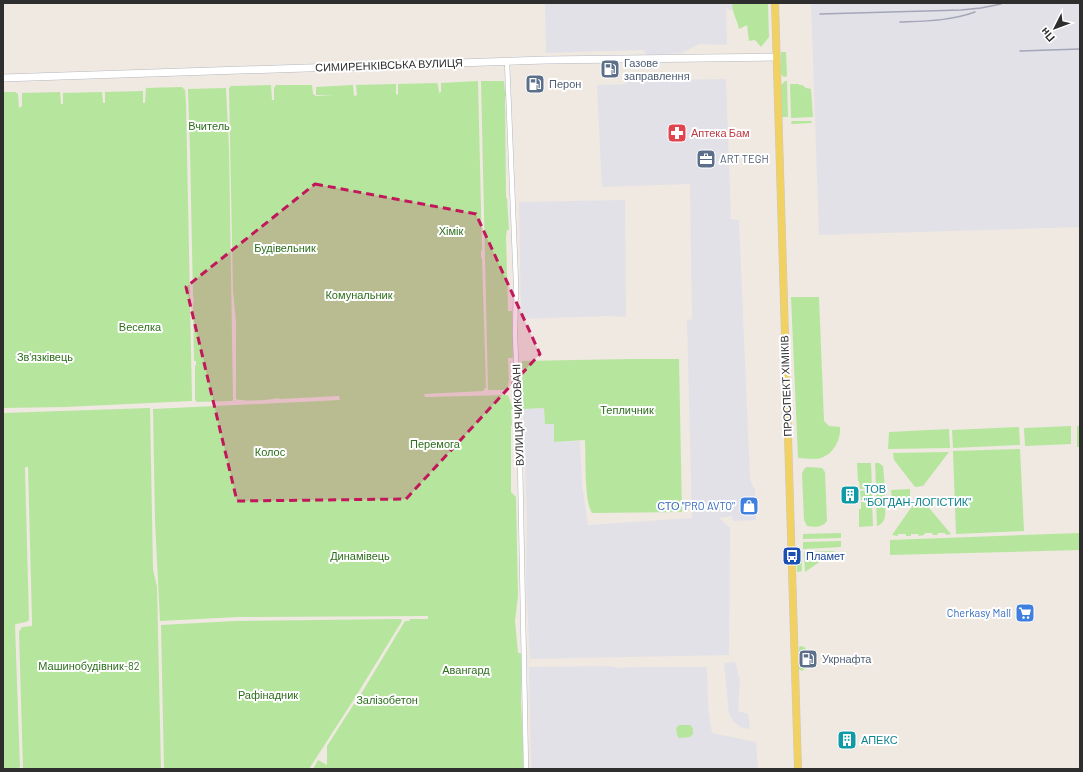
<svg xmlns="http://www.w3.org/2000/svg" width="1083" height="772" font-family="Barlow,sans-serif">
<style>
.industrial{fill:#e3e1e8}
.green{fill:#b6e59e}
.lines{fill:none;stroke-linecap:round;stroke-linejoin:round}
.minor-casing{stroke:#b4b7c1;stroke-width:5.5}
.secondary-casing{stroke:#b4b7c1;stroke-width:8}
.primary-casing{stroke:#c9c9c9;stroke-width:8}
.minor{stroke:#fff;stroke-width:4.5}
.secondary{stroke:#fff;stroke-width:7}
.primary{stroke:#f2d163;stroke-width:7}
.rail{stroke:#a3a6b8;stroke-width:1.5}
.marked{fill:#c2185b;fill-opacity:0.2;stroke:#c2185b;stroke-width:3;stroke-dasharray:8 5;stroke-linejoin:round}
.labels{text-anchor:middle;stroke-width:4;stroke-linejoin:round;paint-order:stroke}
.service-label{font-size:11px;fill:#4e5e75;stroke:#fff;text-anchor:start}
.street-label{font-size:11px;fill:#2e2e2e;stroke:#fff}
.park-label{font-size:11px;fill:#2c6e1b;stroke:#fff}
.health-label{font-size:11px;fill:#be3a42;stroke:#fff;text-anchor:start}
.culture-label{font-size:11px;fill:#0d838f;stroke:#fff;text-anchor:start}
.shop-label{font-size:11px;fill:#366cbe;stroke:#fff;text-anchor:end}
.transit-label{font-size:11px;fill:#164399;stroke:#fff;text-anchor:start}
</style>
<rect width="100%" height="100%" fill="#efe9e1"/>
<!-- industrial -->
<path class="industrial" d="M545,3H732V11L726,8L727,45L699,44L682,53L647,55L643,50L546,53Z
M811,3H1080V227L819,235Z
M655,75L658,80L726,79L731,219L739,220L750,480L755,490L756,520L733,521L732,516L719,518L730,528L729,655L530,659L526,582L527,520L523,409L544,408L545,424H554V442L580,441L582,484L588,525L692,518L687,320L692,319L690,184L602,187L597,85L626,84L627,77Z
M625,200L626,317L608,316L521,319L519,202Z
M735,662L740,680L738,711L748,714L750,729L740,727L734,722L729,714L724,663Z
M608,666L620,668L639,667H707L708,707L712,733L756,742L758,769H531L529,667Z"/>
<!-- green -->
<path class="green" d="M732,3H768L769,37L761,47L755,40L749,41L747,25L739,29C737,19 732,13 732,3Z
M781,52H786L787,75L786,77L782,76L781,73Z
M478,81L482,250L481,251V258H482L486,387L483,391L424,394L425,397L508,395L513,409L511,410L512,425L511,426V492L516,497L518,596L515,621L518,653H522L521,701L524,769H313L318,760L327,765V746L354,704L364,707L361,694L405,621H409L410,619H428V616L238,617L160,621L155,521L153,409L340,400L339,396L280,399L278,398C271,400 243,402 236,399V322L233,291L229,88L231,86L271,85L272,100H274V88L276,85H312L313,94L316,96H334L316,95V87L353,85L354,96L357,95L356,85L396,84V94L398,95V84L437,83L438,85L439,93L441,92V83Z
M481,81H504L505,93H506V96H505L506,198H507L509,230H507L506,236L508,311H512L513,358H508L509,380L507,390H488Z
M785,81H787L788,117H782L781,85Z
M790,84H799V85H802L806,88L811,89L813,117L791,118Z
M182,87L185,90L186,102L192,401L65,407L3,408V92H15L18,94L19,108L22,106V93L60,92L61,104H63V93L102,92L103,103H105V92L143,91V103H145L146,88Z
M226,88L229,149L233,400L232,401L197,402L195,400V366L196,365V361H194L193,304L194,301L193,296L190,150L188,91V89Z
M792,121H811L812,122L811,123L792,124L791,123Z
M791,297H819L824,421L829,426L840,427C841,439 834,454 821,458C815,460 805,458 798,458Z
M629,359H679L682,512L592,513C584,500 586,458 585,440L554,442V424H545L544,408L523,409L522,361Z
M150,408L153,569L157,587L161,769H23L19,632L22,627L32,626V620L28,467H25L29,620L26,622L16,624L15,625L20,767L18,768L3,769V413Z
M1071,426V444L1025,446L1024,428Z
M1077,426H1080V447H1077Z
M1019,427L1020,445L953,448L952,430Z
M949,429L950,448L888,449L889,432Z
M1020,449L1024,531L956,534L953,451Z
M949,452L923,486L915,487L894,460L893,453Z
M857,463H871L872,488L860,489L859,481H858Z
M875,463H879L883,466L885,488H876Z
M807,467L822,468L825,472L827,521C822,528 814,527 807,526L804,520L802,473L805,468Z
M910,489V497L892,498L891,490Z
M872,490V499L861,500L860,491Z
M876,490H884L885,499H876Z
M876,501H885C885,510 888,522 877,526Z
M861,502H872L873,526L859,527V509H861Z
M915,502H924L951,534L946,535L945,533H938L937,535H933L932,533H925L924,535L919,536L918,534H911V536H906V534H898V536L892,535Z
M841,533V538L803,539V534Z
M1080,533V550L890,555V540Z
M841,541V547L803,549V542Z
M796,551H801L802,571L797,572Z
M835,551L805,572L804,552Z
M401,619L402,621L356,696L309,769H164L161,625L235,621Z
M800,646L804,647L807,650V667L802,671L799,669V648Z
M679,725H690L693,728V734L690,737L679,738L677,735L676,728Z"/>
<g class="lines">
<!-- minor casing -->
<g class="minor-casing">
<path id="minor" d="M507,61L516,283L515,335L520,461L526,769"/>
</g>
<!-- secondary casing -->
<g class="secondary-casing">
<path id="secondary" d="M3,78L546,60L776,57"/>
</g>
<!-- primary casing -->
<g class="primary-casing">
<path id="primary" d="M775,3L798,769"/>
</g>
<!-- minor -->
<use href="#minor" class="minor"/>
<!-- secondary -->
<use href="#secondary" class="secondary"/>
<!-- primary -->
<use href="#primary" class="primary"/>
<!-- rail -->
<path class="rail" d="M820,14L961,10L981,8L1001,4
M900,22C926,21 950,21 975,12
M1020,51L1080,49"/>
</g>
<!-- marked area -->
<path class="marked" d="M315,184L476,214L540,354L406,499L237,501L186,287Z"/>
<!-- icons -->
<defs>
<g id="fuel-square" transform="scale(1)"><rect x="-9" y="-9" width="18" height="18" rx="4" fill="#5c6f8a" stroke="#fff"/><path d="M-5.5-6h7V0h2V4h1.3V-2.5L3-4.5l.8-.8L6-3V5H2.5V1h-1V6h-7ZM-4.2-4.7v3.2H.2V-4.7Z" fill="#fff"/></g>
<g id="pharmacy-square" transform="scale(1)"><rect x="-9" y="-9" width="18" height="18" rx="4" fill="#e0444e" stroke="#fff"/><path d="M-2-6h4v4h4v4h-4v4h-4v-4h-4v-4h4Z" fill="#fff"/></g>
<g id="office-square" transform="scale(1)"><rect x="-9" y="-9" width="18" height="18" rx="4" fill="#5c6f8a" stroke="#fff"/><path d="M-6-3h4V-5.5h4V-3h4V5H-6ZM-1-4.5V-3h2v-1.5ZM-6 0V1H6V0Z" fill="#fff"/></g>
<g id="building-square" transform="scale(1)"><rect x="-9" y="-9" width="18" height="18" rx="4" fill="#0f9aa8" stroke="#fff"/><path d="M-4-6H4V6H1V3H-1V6H-4ZM-2.5-4.3h1.7v1.8h-1.7ZM.8-4.3h1.7v1.8H.8ZM-2.5-1h1.7V.8h-1.7ZM.8-1h1.7V.8H.8Z" fill="#fff"/></g>
<g id="shop-square" transform="scale(1)"><rect x="-9" y="-9" width="18" height="18" rx="4" fill="#3f7fe0" stroke="#fff"/><path d="M-5-2.5h2.3a2.7 3.5 0 0 1 5.4 0H5L5.5 6h-11ZM-1.5-2.5h3a1.5 2.3 0 0 0-3 0Z" fill="#fff"/></g>
<g id="bus-square" transform="scale(1)"><rect x="-9" y="-9" width="18" height="18" rx="4" fill="#1a4fb4" stroke="#fff"/><path d="M-5-6H5V4H4V6H2V4H-2V6H-4V4H-5ZM-3.5-4V0h7V-4ZM-3.5 1.2v1.5H-2V1.2ZM2 1.2v1.5H3.5V1.2Z" fill="#fff"/></g>
<g id="supermarket-square" transform="scale(1)"><rect x="-9" y="-9" width="18" height="18" rx="4" fill="#3f7fe0" stroke="#fff"/><path d="M-6-5.5h2.5l.6 2H6L4.5 2H-2.5L-4.4-4H-6ZM-1.5 3.2a1.3 1.3 0 1 0 .1 0ZM3 3.2a1.3 1.3 0 1 0 .1 0Z" fill="#fff"/></g>
</defs>
<g fill-rule="evenodd">
<use href="#fuel-square" x="610" y="69"/>
<use href="#fuel-square" x="535" y="84"/>
<use href="#pharmacy-square" x="677" y="133"/>
<use href="#office-square" x="706" y="159"/>
<use href="#building-square" x="850" y="495"/>
<use href="#shop-square" x="749" y="506"/>
<use href="#bus-square" x="792" y="556"/>
<use href="#supermarket-square" x="1025" y="613"/>
<use href="#fuel-square" x="808" y="659"/>
<use href="#building-square" x="847" y="740"/>
</g>
<g class="labels">
<!-- service labels -->
<g class="service-label">
<text x="624" y="67">Газове<tspan x="624" dy="13">заправлення</tspan></text>
<text x="549" y="88">Перон</text>
<text x="720" y="163">ART TEGH</text>
<text x="822" y="663">Укрнафта</text>
</g>
<!-- street labels -->
<g class="street-label">
<text transform="translate(389 65) rotate(-2)" y="4">СИМИРЕНКІВСЬКА ВУЛИЦЯ</text>
<text transform="translate(786 386) rotate(-92)" y="4">ПРОСПЕКТ ХІМІКІВ</text>
<text transform="translate(518 415) rotate(-92)" y="4">ВУЛИЦЯ ЧИКОВАНІ</text>
</g>
<!-- park labels -->
<g class="park-label">
<text x="209" y="130">Вчитель</text>
<text x="451" y="235">Хімік</text>
<text x="285" y="252">Будівельник</text>
<text x="359" y="299">Комунальник</text>
<text x="140" y="331">Веселка</text>
<text x="45" y="361">Зв'язківець</text>
<text x="627" y="414">Тепличник</text>
<text x="435" y="448">Перемога</text>
<text x="270" y="456">Колос</text>
<text x="360" y="560">Динамівець</text>
<text x="89" y="670">Машинобудівник-82</text>
<text x="466" y="674">Авангард</text>
<text x="268" y="699">Рафінадник</text>
<text x="387" y="704">Залізобетон</text>
</g>
<!-- health labels -->
<g class="health-label">
<text x="691" y="137">Аптека Бам</text>
</g>
<!-- culture labels -->
<g class="culture-label">
<text x="864" y="493">ТОВ<tspan x="864" dy="13">"БОГДАН-ЛОГІСТИК"</tspan></text>
<text x="861" y="744">АПЕКС</text>
</g>
<!-- shop labels -->
<g class="shop-label">
<text x="735" y="510">СТО "PRO AVTO"</text>
<text x="1011" y="617">Cherkasy Mall</text>
</g>
<!-- transit labels -->
<g class="transit-label">
<text x="806" y="560">Пламет</text>
</g>
</g>
<!-- border -->
<rect width="1083" height="772" fill="none" stroke="#2e2e2e" stroke-width="8"/>
<!-- north arrow -->
<g transform="translate(1055 28) rotate(228)" stroke="#ffffff" stroke-width="3" paint-order="stroke">
<path d="M0-3L7 15L0 10L-7 15Z" fill="#2e2e2e"/>
<text y="-6" font-size="11" font-weight="bold" text-anchor="middle" fill="#2e2e2e">Пн</text>
</g>
</svg>
